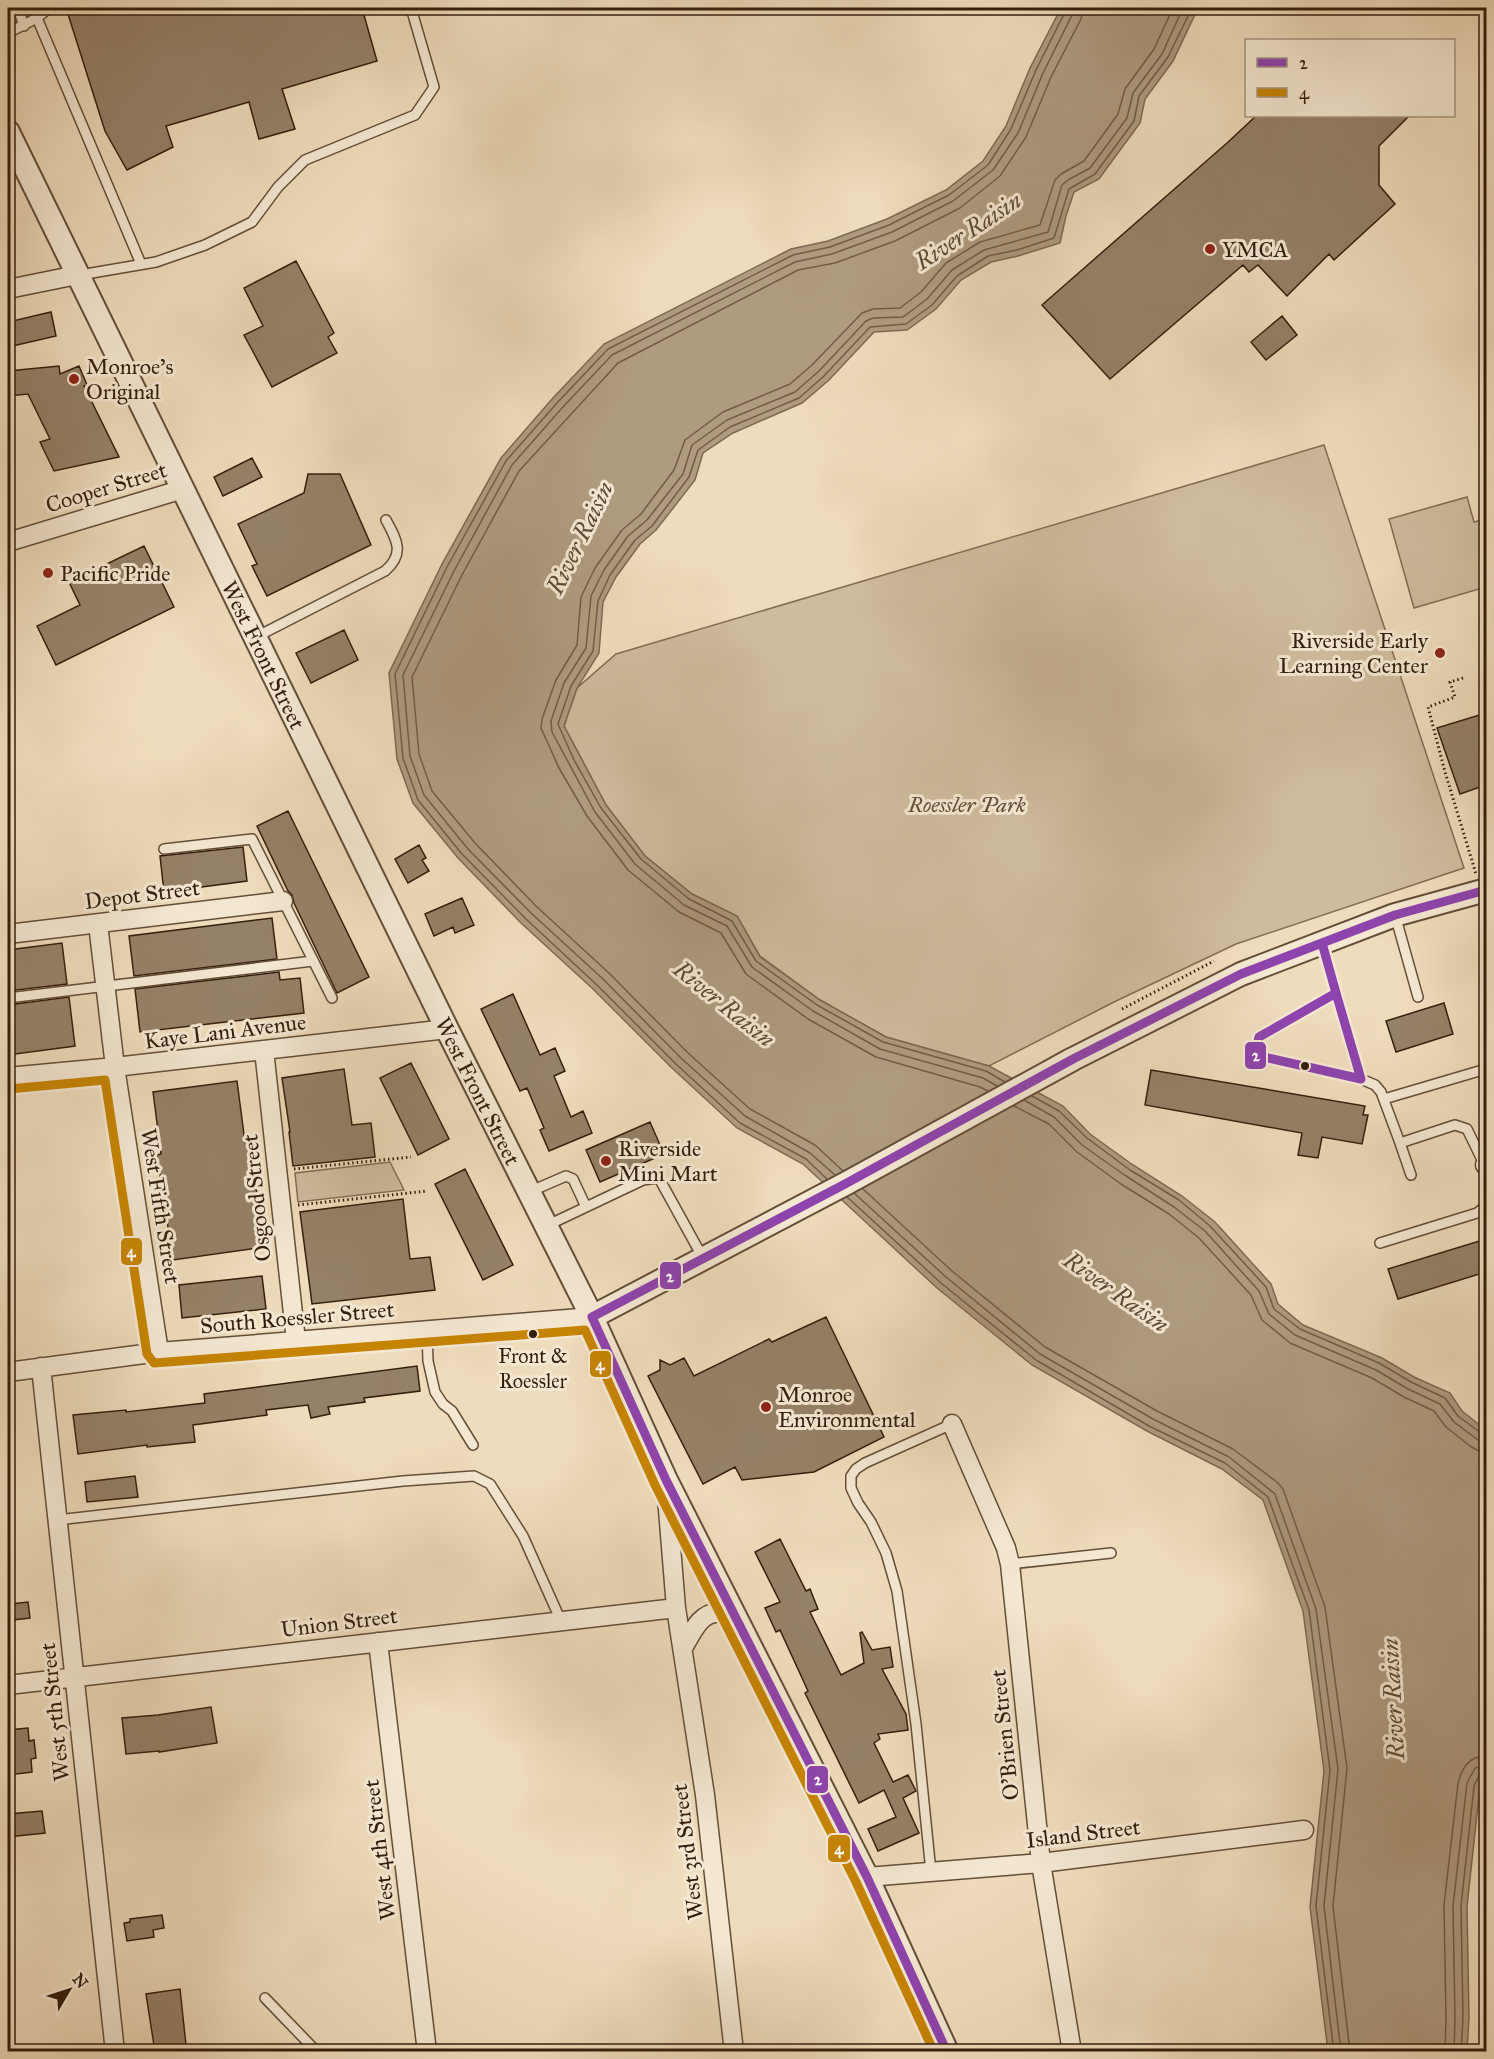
<svg xmlns="http://www.w3.org/2000/svg" width="1494" height="2059" font-family="'IM FELL Great Primer',serif">
<style>
.green{fill:#cfbc9e;stroke:#826d55;stroke-width:1.5}
.water{fill:#af9b80;stroke:#7e6952;stroke-width:1.5}
.lines{fill:none;stroke-linecap:round;stroke-linejoin:round}
.shore{stroke:#725c46;stroke-width:1.5}
.building{fill:#958168;stroke:#341e0c;stroke-width:1.5}
.service-casing{stroke:#634e38;stroke-width:12}
.minor-casing{stroke:#634e38;stroke-width:21}
.tertiary-casing{stroke:#634e38;stroke-width:26}
.path{stroke:#341e0c;stroke-width:3;stroke-dasharray:1.5 3;stroke-linecap:butt}
.service{stroke:#f5e8d3;stroke-width:9}
.minor{stroke:#f5e8d3;stroke-width:18}
.tertiary{stroke:#f5e8d3;stroke-width:22}
.bus-1-casing{stroke:#f5e8d3;stroke-width:14}
.bus-2-casing{stroke:#f5e8d3;stroke-width:14}
.bus-1{stroke:#8e44ad;stroke-width:9}
.bus-2{stroke:#c68403;stroke-width:9}
.poi-dot{fill:#8f2418;stroke:#f5e8d3;stroke-width:2}
.bus-dot{fill:#341e0c;stroke:#f5e8d3;stroke-width:2}
.labels{text-anchor:middle;stroke-width:6;stroke-linejoin:round;paint-order:stroke}
.bus-label{font-size:20px;fill:#341e0c;stroke:#f5e8d3}
.poi-label{font-size:22px;fill:#341e0c;stroke:#f5e8d3;text-anchor:start}
.street-label{font-size:22px;fill:#341e0c;stroke:#f5e8d3}
.park-label{font-size:22px;font-style:italic;fill:#624d38;stroke:#f5e8d3}
.water-label{font-size:24px;font-style:italic;fill:#5f4a35;stroke:#f5e8d3}
.line-badge{stroke:#f5e8d3;stroke-width:2}
.badge-label{font-size:16px;text-anchor:middle;font-weight:bold;fill:#fff}
</style>
<rect width="100%" height="100%" fill="#efdcbc"/>
<filter id="stains"><feTurbulence type="fractalNoise" baseFrequency=".00333" numOctaves="4"/><feColorMatrix values="0 0 0 0 .2 0 0 0 0 .09 0 0 0 0 .02 0 0 0 .5 -.17"/></filter>
<radialGradient id="worn" r=".72"><stop offset=".6" stop-color="#630" stop-opacity="0"/><stop offset="1" stop-color="#630" stop-opacity=".3"/></radialGradient>
<!-- green -->
<path class="green" d="M1324,445L1464,868L1236,944L1116,1001L989,1066L886,1037L820,1000L760,956L737,916L692,894L645,856L606,805L564,726L577,688L616,654Z
M1467,497L1474,522L1486,519V587L1414,608L1389,519Z
M390,1162L404,1190L298,1202L295,1173Z"/>
<!-- water -->
<path class="water" d="M1061,8H1198L1173,61L1145,99L1140,123L1099,179L1074,192L1066,216L1060,243L1018,256L991,262L961,280L936,309L907,330L874,332L829,380L802,403L733,433L703,453L695,480L656,530L640,544L616,577L603,602L599,653L577,688L564,726L606,805L645,856L692,894L737,916L760,957L820,1000L886,1037L989,1066L1063,1106L1090,1134L1133,1165L1182,1196L1215,1222L1271,1284L1278,1304L1303,1325L1382,1358L1414,1377L1450,1393L1462,1411L1486,1430V1772L1480,1787L1467,1906L1469,2018L1467,2051H1328L1310,1907L1324,1771L1303,1611L1263,1500L1222,1469L1147,1431L1032,1365L937,1288L803,1164L737,1128L672,1068L593,989L521,923L458,858L413,803L397,759L389,673L442,564L501,458L552,399L604,344L791,249L828,241L887,219L946,190L983,161L1006,126L1030,68Z"/>
<g class="lines">
<!-- shore -->
<path class="shore" d="M1005,1082L986,1071L883,1042L817,1005L756,961L732,921L689,899L641,859L601,808L574,760L558,724L571,686L593,651L598,601L610,575L635,540L652,526L689,477L698,450L730,427L799,398L824,376L870,327L906,324L932,305L957,276L988,256L1017,250L1054,238L1069,189L1095,174L1134,121L1139,96L1168,57L1192,8
M997,1086L983,1078L880,1049L813,1011L752,967L727,926L684,905L635,864L595,812L552,732L551,721L564,683L586,648L591,596L604,570L628,536L647,520L683,474L692,445L727,420L795,392L819,371L866,321L873,318L903,317L927,299L952,270L984,250L1048,232L1062,185L1068,180L1090,168L1127,118L1133,93L1162,54L1183,8
M988,1091L980,1087L876,1057L808,1019L746,974L721,933L679,912L628,870L587,816L559,768L541,728L542,719L556,680L577,645L581,597L595,568L622,530L641,514L674,470L685,440L723,412L790,384L812,365L862,313L873,309L900,308L921,292L946,263L980,242L1040,225L1055,180L1061,174L1084,161L1118,114L1125,89L1154,49L1173,8
M1032,1096L1059,1111L1087,1138L1130,1170L1179,1200L1210,1226L1266,1287L1274,1309L1300,1329L1379,1363L1411,1382L1445,1398L1458,1416L1481,1433L1486,1434
M1024,1100L1054,1117L1082,1145L1126,1176L1174,1207L1205,1231L1259,1291L1269,1314L1295,1335L1376,1370L1408,1389L1440,1404L1454,1422L1478,1440L1486,1442
M1014,1106L1049,1124L1077,1152L1121,1184L1169,1214L1199,1238L1251,1295L1262,1320L1290,1343L1372,1378L1404,1397L1434,1411L1446,1427L1470,1446L1477,1450L1486,1451
M843,1171L815,1145L750,1109L687,1052L609,973L537,907L475,843L432,791L419,754L412,677L462,575L519,471L618,363L798,270L835,263L895,241L960,208L1000,176L1026,137L1051,77L1081,19L1083,8
M835,1175L810,1153L745,1116L681,1058L603,979L531,913L468,849L424,795L410,756L403,675L454,571L512,465L562,408L612,355L795,262L832,254L892,232L953,201L993,170L1018,133L1043,73L1072,15L1074,8
M827,1179L806,1159L740,1123L676,1064L597,985L526,919L462,854L418,800L403,758L395,674L447,567L506,461L557,403L608,349L793,255L830,247L889,225L949,195L988,165L1011,129L1036,70L1065,12L1066,8
M863,1189L952,1271L1045,1347L1157,1411L1233,1449L1277,1482L1283,1489L1325,1607L1347,1768L1333,1906L1350,2052
M854,1193L946,1277L1040,1354L1153,1419L1229,1457L1275,1494L1316,1609L1338,1769L1324,1906L1341,2052
M847,1197L941,1283L1036,1360L1149,1426L1225,1463L1268,1497L1309,1610L1330,1770L1316,1906L1334,2052
M1445,2052L1446,2018L1444,1905L1458,1783C1462,1768 1469,1756 1486,1756
M1454,2052L1455,2018L1453,1906L1467,1783L1475,1768L1486,1765
M1461,2052L1463,2018L1461,1906L1474,1786L1480,1774L1486,1772"/>
</g>
<!-- building -->
<path class="building" d="M72,8H362L377,61L282,89L295,129L259,139L249,102L166,126L173,147L127,170L105,131L68,14Z
M1256,116H1409L1379,146V185L1395,204L1334,260L1329,254L1287,296L1258,265L1249,272L1243,265L1110,379L1042,305L1227,143Z
M296,261L334,333L328,337L337,353L272,387L244,335L263,326L244,288Z
M51,312L56,336L8,347V322Z
M1282,316L1297,335L1266,360L1251,342Z
M59,366L60,374L79,366L87,385L84,386L119,457L54,471L40,442L50,439L28,394L8,396V371Z
M252,458L262,477L223,496L214,477Z
M308,474H340L371,545L267,596L252,566L257,564L238,524L304,493Z
M144,546L174,607L56,665L37,626L80,605L69,582Z
M344,630L358,660L311,683L296,653Z
M1486,713V785L1460,794L1437,728Z
M288,811L369,977L337,993L294,903L292,895L288,891L257,826Z
M419,845L426,858L422,860L429,871L408,883L395,859Z
M243,847L247,881L164,892L160,856Z
M462,898L474,925L455,933L453,927L434,936L425,914Z
M272,918L277,959L134,976L129,936Z
M62,943L67,984L8,991V950Z
M279,972L280,980L300,978L304,1013L140,1032L135,989Z
M513,994L540,1055L555,1048L565,1071L554,1076L571,1117L583,1111L592,1133L549,1151L540,1130L544,1128L527,1088L520,1091L481,1009Z
M69,997L75,1046L8,1055V1005Z
M1444,1003L1453,1034L1396,1052L1386,1021Z
M411,1063L449,1139L418,1155L380,1078Z
M344,1069L352,1125L371,1123L375,1157L293,1166L289,1132H290L282,1078Z
M1151,1070L1365,1106L1363,1115H1368L1362,1144L1322,1137L1318,1158L1298,1155L1302,1133L1145,1105Z
M237,1081L245,1142H249L265,1247L173,1260L157,1155L161,1154L153,1092Z
M650,1122L664,1154L600,1182L586,1150Z
M465,1169L513,1265L483,1280L435,1184Z
M403,1199L410,1259L430,1257L435,1290L312,1304L300,1212Z
M1486,1239V1272L1398,1299L1388,1269Z
M262,1276L266,1309L182,1318L179,1285Z
M826,1317L884,1437L814,1472L742,1480L735,1467L703,1484L648,1376L660,1370V1360L670,1365L684,1358L694,1376L769,1339L772,1342Z
M417,1366L420,1391L364,1398L365,1402L328,1407L330,1414L311,1418L308,1405L266,1410L267,1415L253,1417L193,1425L195,1442L147,1447V1445L78,1454L73,1415L126,1410V1412L205,1403L204,1394Z
M135,1476L138,1497L87,1502L85,1482Z
M780,1539L806,1591L810,1589L818,1609L810,1612L841,1675L864,1663L860,1633L862,1632L872,1650L890,1647L893,1667L882,1669L906,1714L908,1730L878,1734L880,1739L874,1743L893,1782L908,1775L916,1791L903,1798L919,1833L878,1851L868,1829L896,1817L884,1790L859,1803L805,1693L808,1691L780,1630L776,1632L765,1608L780,1602L755,1552Z
M28,1602L30,1618L13,1620L11,1604Z
M211,1707L217,1743L159,1752V1751L126,1754L122,1718L158,1715Z
M28,1728L29,1741L34,1740L36,1758L31,1759L32,1772L8,1775V1730Z
M42,1811L45,1833L8,1837V1814Z
M162,1915L164,1928L153,1930L154,1937L127,1941L124,1923L130,1922V1919Z
M180,1989L186,2045L172,2047L173,2052H155L146,1994Z"/>
<g class="lines">
<!-- service casing -->
<g class="service-casing">
<path id="service" d="M18,8L24,26
M37,18L141,264
M8,33L37,18L49,8
M80,275L156,262L205,245L252,222L278,187L305,160L415,115L434,87L411,8
M256,637L385,571C405,554 397,540 386,520
M164,849L252,839L332,998
M1395,915L1418,997
M1322,943L1361,1079L1255,1055L1259,1037L1337,993
M8,998L313,961
M1361,1079L1375,1085L1381,1092L1400,1143
M1384,1099L1486,1069
M1411,1175L1400,1143L1455,1125L1467,1129L1485,1166
M529,1192L566,1176L573,1179L586,1207
M546,1226L643,1180L657,1178L660,1180L703,1258
M1380,1243L1477,1213L1486,1206
M427,1330L428,1361L435,1392L443,1404L452,1411L473,1445
M57,1520L403,1481L474,1476L490,1484L523,1536L561,1621
M1010,1564L1111,1553
M931,1872L916,1724L897,1591L886,1553L871,1522L858,1503L851,1488V1476L856,1469L865,1463L952,1424
M265,1998L317,2052"/>
</g>
<!-- minor casing -->
<g class="minor-casing">
<path id="minor" d="M8,289L77,275
M8,542L183,489
M98,924L115,1067L159,1352
M8,934L283,901
M264,1050L296,1341
M8,1077L115,1067L447,1029
M1485,1165H1486
M41,1367L115,2052
M8,1372L159,1352L592,1317
M952,1424L1006,1548L1010,1564L1041,1863L1072,2052
M666,1485L676,1608L705,1795L734,2052
M378,1642L427,2052
M683,1648C691,1635 700,1611 719,1613C725,1614 732,1618 737,1619
M8,1685L676,1608
M867,1877L1041,1863L1304,1830"/>
</g>
<!-- tertiary casing -->
<g class="tertiary-casing">
<g id="tertiary">
<path id="s1" d="M8,132L447,1029L592,1317L666,1480L867,1877L947,2052"/>
<path d="M592,1317L845,1184L1073,1059L1241,974L1395,915L1486,890"/>
</g>
</g>
<!-- path -->
<path class="path" d="M1463,678L1450,682L1455,697L1428,707L1445,772L1476,874
M1122,1009L1214,961
M294,1169L411,1157
M298,1205L427,1191"/>
<!-- service -->
<use href="#service" class="service"/>
<!-- minor -->
<use href="#minor" class="minor"/>
<!-- tertiary -->
<use href="#tertiary" class="tertiary"/>
<!-- bus-1 casing -->
<g class="bus-1-casing">
<path id="bus-1" d="M1322,943L1336,993
M1336,993L1361,1079L1255,1055L1259,1037Z
M947,2052L867,1877L666,1480L592,1317L845,1184L1073,1059L1241,974L1395,915L1486,890"/>
</g>
<!-- bus-2 casing -->
<g class="bus-2-casing">
<path id="bus-2" d="M9,1089L105,1080L147,1354L154,1363L585,1330L655,1485L856,1882L934,2052"/>
</g>
<!-- bus-1 -->
<use href="#bus-1" class="bus-1"/>
<!-- bus-2 -->
<use href="#bus-2" class="bus-2"/>
</g>
<!-- markers -->
<g class="poi-dot">
<circle cx="1210" cy="249" r="6"/>
<circle cx="74" cy="379" r="6"/>
<circle cx="48" cy="573" r="6"/>
<circle cx="1440" cy="653" r="6"/>
<circle cx="606" cy="1161" r="6"/>
<circle cx="766" cy="1407" r="6"/>
</g>
<g class="bus-dot">
<circle cx="1305" cy="1066" r="5"/>
<circle cx="533" cy="1334" r="5"/>
</g>
<g class="labels">
<!-- bus labels -->
<g class="bus-label">
<text x="533" y="1363">Front &amp;<tspan x="533" dy="25">Roessler</tspan></text>
</g>
<!-- poi labels -->
<g class="poi-label">
<text x="1222" y="257">YMCA</text>
<text x="86" y="374">Monroe's<tspan x="86" dy="25">Original</tspan></text>
<text x="60" y="581">Pacific Pride</text>
<text x="1428" y="648" text-anchor="end">Riverside Early<tspan x="1428" dy="25">Learning Center</tspan></text>
<text x="618" y="1156">Riverside<tspan x="618" dy="25">Mini Mart</tspan></text>
<text x="778" y="1402">Monroe<tspan x="778" dy="25">Environmental</tspan></text>
</g>
<!-- street labels -->
<g class="street-label">
<text transform="translate(106 487) rotate(-17)" y="8">Cooper Street</text>
<text dy="8" stroke="none"><textPath href="#s1" startOffset="582">West Front Street</textPath></text>
<text transform="translate(142 894) rotate(-7)" y="8">Depot Street</text>
<text transform="translate(225 1031) rotate(-7)" y="8">Kaye Lani Avenue</text>
<text dy="8" stroke="none"><textPath href="#s1" startOffset="1068">West Front Street</textPath></text>
<text transform="translate(256 1198) rotate(-96)" y="8">Osgood Street</text>
<text transform="translate(161 1206) rotate(81)" y="8">West Fifth Street</text>
<text transform="translate(297 1317) rotate(-5)" y="8">South Roessler Street</text>
<text transform="translate(339 1622) rotate(-7)" y="8">Union Street</text>
<text transform="translate(54 1712) rotate(-96)" y="8">West 5th Street</text>
<text transform="translate(1004 1735) rotate(-96)" y="8">O'Brien Street</text>
<text transform="translate(1083 1833) rotate(-7)" y="8">Island Street</text>
<text transform="translate(379 1850) rotate(-97)" y="8">West 4th Street</text>
<text transform="translate(687 1852) rotate(-97)" y="8">West 3rd Street</text>
</g>
<!-- park labels -->
<g class="park-label">
<text x="967" y="812">Roessler Park</text>
</g>
<!-- water labels -->
<g class="water-label">
<text transform="translate(968 231) rotate(-33)" y="8">River Raisin</text>
<text transform="translate(580 538) rotate(-64)" y="8">River Raisin</text>
<text transform="translate(724 1004) rotate(39)" y="8">River Raisin</text>
<text transform="translate(1116 1292) rotate(35)" y="8">River Raisin</text>
<text transform="translate(1393 1699) rotate(-93)" y="8">River Raisin</text>
</g>
</g>
<g class="line-badge">
<rect x="1244" y="1041" width="23" height="29" rx="6" fill="#8e44ad"/>
<rect x="120" y="1237" width="23" height="29" rx="6" fill="#c68403"/>
<rect x="659" y="1261" width="23" height="29" rx="6" fill="#8e44ad"/>
<rect x="589" y="1350" width="23" height="28" rx="6" fill="#c68403"/>
<rect x="806" y="1765" width="23" height="29" rx="6" fill="#8e44ad"/>
<rect x="827" y="1834" width="24" height="29" rx="6" fill="#c68403"/>
</g>
<g class="badge-label">
<text x="1256" y="1061">2</text>
<text x="131" y="1257">4</text>
<text x="670" y="1282">2</text>
<text x="600" y="1370">4</text>
<text x="818" y="1785">2</text>
<text x="839" y="1854">4</text>
</g>
<!-- margin -->
<rect width="1494" height="2059" fill="none" stroke="#efdcbc" stroke-width="30"/>
<rect x="9" y="9" width="1476" height="2041" fill="none" stroke="#341e0c" stroke-width="3"/>
<rect x="15" y="15" width="1464" height="2029" fill="none" stroke="#341e0c" stroke-width="1.5"/>
<!-- legend -->
<rect x="1245" y="39" width="210" height="78" fill="#f5e8d3" stroke="#a89783" stroke-width="1.5"/>
<rect x="1257" y="58" width="30" height="9" fill="#8e44ad" stroke="#a89783" stroke-width="1.5"/>
<text x="1299" y="69" font-size="18" fill="#341e0c">2</text>
<rect x="1257" y="88" width="30" height="9" fill="#c68403" stroke="#a89783" stroke-width="1.5"/>
<text x="1299" y="99" font-size="18" fill="#341e0c">4</text>
<!-- north arrow -->
<g transform="translate(69 1990) rotate(51)" stroke="#f5e8d3" stroke-width="4.5" paint-order="stroke">
<path d="M0-4.5L10 22L0 15L-10 22Z" fill="#341e0c"/>
<text y="-9" font-size="16" font-weight="bold" text-anchor="middle" fill="#341e0c">N</text>
</g>
<rect width="100%" height="100%" filter="url(#stains)"/>
<rect width="100%" height="100%" fill="url(#worn)"/>
</svg>
